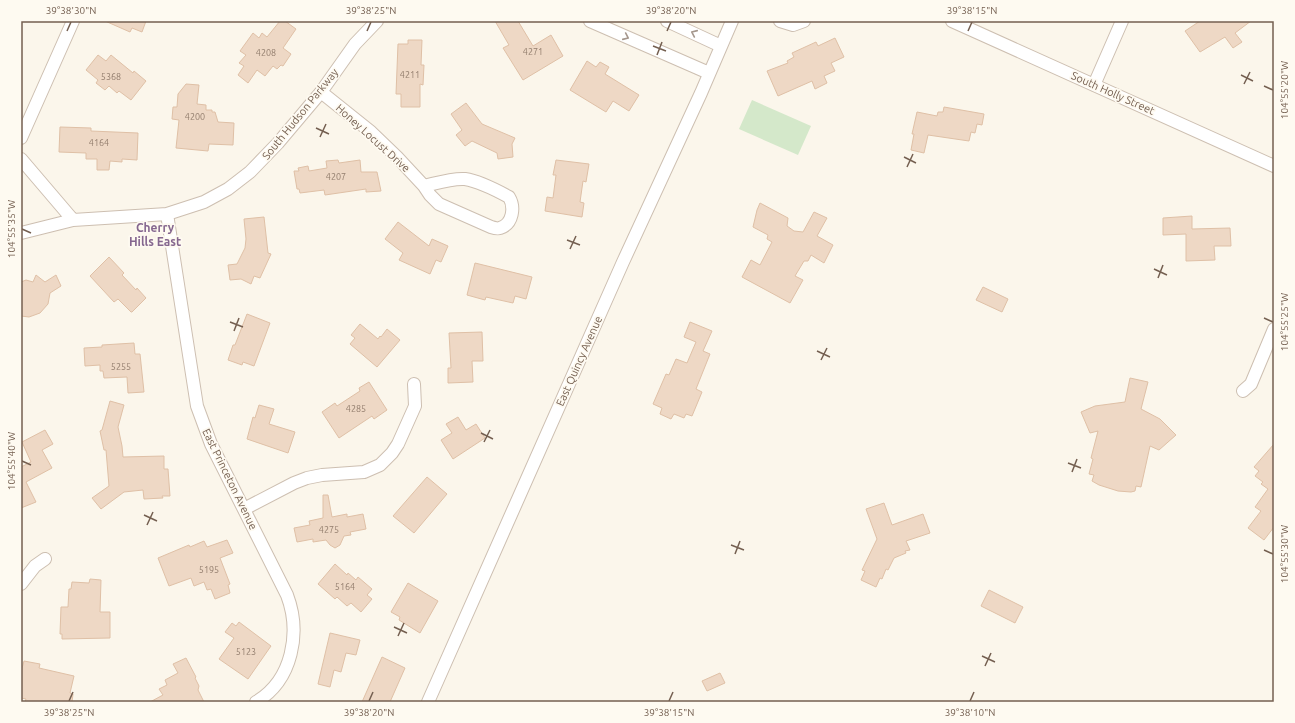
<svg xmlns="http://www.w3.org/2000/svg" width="1295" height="723" font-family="Ubuntu,sans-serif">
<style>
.green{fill:#d4e8ca}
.building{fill:#eed8c5;stroke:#dfc0a6}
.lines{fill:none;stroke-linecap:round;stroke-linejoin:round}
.minor-casing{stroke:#cdbfb1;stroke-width:14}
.minor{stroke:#fff;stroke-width:12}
.oneway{stroke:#a5978d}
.ticks{fill:none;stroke:#745f50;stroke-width:1.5}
.labels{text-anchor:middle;stroke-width:3.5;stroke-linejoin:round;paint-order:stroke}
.number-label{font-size:9px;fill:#927d6d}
.street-label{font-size:11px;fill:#745f50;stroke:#fefaf1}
.neighbourhood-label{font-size:12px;font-weight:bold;fill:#85678f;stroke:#fefaf1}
.neatline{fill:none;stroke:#745f50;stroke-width:1.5}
.ticks-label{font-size:10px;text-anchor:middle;fill:#745f50}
</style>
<rect width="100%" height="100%" fill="#fbf6eb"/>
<!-- green -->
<path class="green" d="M752,100L811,126L798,155L739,129Z"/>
<!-- building -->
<path class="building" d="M105,21H146L142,32L132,28L130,32Z
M280,21H285L296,29L283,48L291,54L283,66L281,65L277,69L273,66L265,76L257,70L248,83L238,75L244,66L239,63L246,55L240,51L253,33L259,38L262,33L267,37Z
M495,21H518L533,46L551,35L563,56L523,80L503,48L509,45Z
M1200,21H1251L1235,33L1242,42L1233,48L1225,37L1200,52L1185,31Z
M835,38L844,57L831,63L835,71L824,76L827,83L815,89L812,81L778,96L767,71L788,63L787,61L794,57L792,53L816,42L818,46Z
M408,40H422L421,65H424L423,85L420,84V107H401V94H396L398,44H408Z
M98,55L106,61L111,55L133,73L134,71L146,81L131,100L119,91L117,93L109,86L105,90L96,83L98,80L86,70Z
M587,61L596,67L600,62L609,67L605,74L639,95L629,111L613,101L606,112L570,90Z
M186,84L199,85L197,104L206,105V110H212V112H215L218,122L234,123L233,145L209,144L208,151L176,148L179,120L172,119L173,107H177L178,94Z
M466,103L482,124L515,138L512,144L513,157L498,159L497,153L472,141L465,146L456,135L462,130L451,114Z
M944,107L984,114L982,125L977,124L975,133L971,132L969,141L928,135L924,153L911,150L914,134H912L917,112L937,116L938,112H943Z
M60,127L91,128V131L138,133L137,160L122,159V162L110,161L109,170H97V159H86V153L59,152Z
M338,160L339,163L360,160L361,172H377L381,191L366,192V189L325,195L324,190L300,193L299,189H297L294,171H299L298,168L308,166L309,171L327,168L326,161Z
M556,160L589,164L586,182L583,181L580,202L584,203L582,217L545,211L547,197L553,198L556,175H553Z
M760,203L788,218L787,226L794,231L803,232L814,212L827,218L817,236L833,245L824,263L811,255L808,261H804L795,276L803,280L790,303L742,277L751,260L760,265L772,242L767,239L768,235L753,227L757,210Z
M1192,216V229L1230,228L1231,246H1214L1215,260L1186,261V234L1163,235V218Z
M264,217L268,253L271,254L260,278L254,276L251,284L241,279L230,280L228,265L237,264L245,248L246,239L244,219Z
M398,222L429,246L432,239L448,246L441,262L436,260L430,274L399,260L403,253L385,239Z
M109,257L124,273L122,275L136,290L137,288L146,298L132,312H131L118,299L114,302L90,276Z
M475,263L532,277L526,299L515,296L513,303L486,297L485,300L467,295Z
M36,275L45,282L56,275L61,286L50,293L48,304L40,313L29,317L21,316V282L26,280L33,282Z
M983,287L1008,299L1002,312L976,300Z
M247,314L270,323L254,366L243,362L242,365L228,360L233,345H235Z
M690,322L712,331L703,351L710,354L696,389L702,392L692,416L686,414L684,418L674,414L671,419L660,414L662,408L653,404L666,374L669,375L676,359L687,363L696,342L684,337Z
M360,324L378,339L380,336L381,337L387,329L400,340L377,367L350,344L355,338L351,335Z
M482,332L483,361H472L473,382L448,383V368H451L449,333Z
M134,343L135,354H140L144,392L128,393L127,377L104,378L103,371H100V365L85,366L84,348L102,347V345Z
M1130,378L1148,382L1141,409L1160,419L1176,435L1159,450L1150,446L1141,487L1136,486L1135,491L1131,492L1118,491L1099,485L1092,481L1094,475L1089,474L1093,459L1091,458L1098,431L1090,433L1081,412L1095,406L1125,402Z
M369,382L387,410L374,419L372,416L339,438L322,412L335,403L337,406L360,391L359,388Z
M110,401L124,405L118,427L122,446L123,457L164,456V469H168L170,496H162L163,498L144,499L143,490L124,492L101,509L92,498L109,486L106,450H104L100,431L102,430Z
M259,405L274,409L269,424L295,432L288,453L247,439L253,417L255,418Z
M458,417L466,430L476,424L485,438L453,459L441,440L452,433L446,424Z
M45,430L53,444L42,450L52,468L26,482L36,502L21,508V467L31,462L22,442Z
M1274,444V527L1264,540L1248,528L1261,511L1255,507L1268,489L1261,484L1263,482L1255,476L1259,471L1254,467Z
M427,477L447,494L414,533L393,516Z
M323,495H328L332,517L347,514V517L363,514L366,529L350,532L351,535L344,536L340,545L335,548L330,545L326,540L313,542V539L297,542L294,528L310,525L309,521L323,518Z
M884,503L892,525L923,514L930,533L906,541L910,550L905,551L906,553L894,558L888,570L886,569L882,579L880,578L876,587L861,580L865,571L862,570L877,539L866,509Z
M227,540L233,553L220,558L230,584L228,585L230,593L215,599L211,589L207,590L204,582L194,586L191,578L169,586L158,558L189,545L190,547L204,541L207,547Z
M335,564L347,575L348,573L356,580L358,577L372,589L367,595L372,599L361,612L351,603L347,606L337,597L335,599L318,584Z
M90,579L101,580L100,612H110V638L62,639V634H60L61,607H68L69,589H71L72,582L89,583Z
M408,583L438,601L420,633L399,620L400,617L391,612Z
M989,590L1023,607L1015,623L981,606Z
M239,622L271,646L248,679L219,659L234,638L225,632L232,623L236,626Z
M330,633L360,640L356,655L346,653L341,672L334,670L330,687L318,684Z
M382,657L405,668L390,702H362Z
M186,658L196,677L195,678L199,686L198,690L204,702H150L163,695L159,689L167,685L165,680L178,673L173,664Z
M24,661L40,664L39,668L74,676L70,693L73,694L72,702H25L26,699L21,698V672Z
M720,673L725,683L707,691L702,681Z"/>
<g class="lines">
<!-- minor casing -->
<g class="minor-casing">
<path id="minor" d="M590,21L709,73
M667,21L721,46
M780,21L793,25L804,21
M952,21L1274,166
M1094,85L1122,21
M321,92L371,132L397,157L424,186L430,195L439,204L491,227C494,228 498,229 500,228C513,224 515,207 509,197C498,191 478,181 465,179C452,178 437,183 424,186
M21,138L73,21
M21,159L73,220
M167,214L197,406L211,444L287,595C301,632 293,680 256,702
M21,233L73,220L167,214L204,202L228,189L250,172L278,143L321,92L355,44L377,21
M1243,391L1251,384L1274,329
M244,509L294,483L307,478L322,475L364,472L380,465L392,453L398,444L415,406L414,384
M21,584L35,566L45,559
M428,702L623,262L701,93L732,21"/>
</g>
<!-- minor -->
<use href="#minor" class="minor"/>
</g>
<!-- one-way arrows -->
<defs><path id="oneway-chevron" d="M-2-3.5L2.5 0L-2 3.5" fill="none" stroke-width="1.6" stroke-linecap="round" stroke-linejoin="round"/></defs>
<g class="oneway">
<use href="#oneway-chevron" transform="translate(694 33) rotate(-156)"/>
<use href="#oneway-chevron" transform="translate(626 37) rotate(24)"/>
</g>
<!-- ticks -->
<path class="ticks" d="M67,31L71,22M367,31L371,22M667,31L671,22M968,31L972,22M653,46L666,51M657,55L662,42M1241,75L1253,81M1244,84L1250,72M1264,86L1273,90M316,128L329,134M320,137L326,124M904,157L916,163M907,167L913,154M22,229L31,233M567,240L580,245M570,249L576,236M1154,269L1167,275M1158,278L1163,265M1264,318L1273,322M230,322L243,327M234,331L239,318M817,351L830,357M821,360L827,348M481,433L493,439M484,442L490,430M22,461L31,465M1068,463L1081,468M1072,472L1077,459M144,515L157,521M147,525L153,512M731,545L744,550M1264,550L1273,554M735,554L740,541M394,627L407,633M398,636L404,623M982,656L995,662M985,666L991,653M69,701L73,692M369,701L373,692M669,701L673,692M970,701L974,692"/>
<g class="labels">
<!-- number labels -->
<g class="number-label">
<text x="533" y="55">4271</text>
<text x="266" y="56">4208</text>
<text x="410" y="78">4211</text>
<text x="111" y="80">5368</text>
<text x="195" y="120">4200</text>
<text x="99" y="146">4164</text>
<text x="336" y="180">4207</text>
<text x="121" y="370">5255</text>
<text x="356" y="412">4285</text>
<text x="329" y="533">4275</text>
<text x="209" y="573">5195</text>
<text x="345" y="590">5164</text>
<text x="246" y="655">5123</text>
</g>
<!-- street labels -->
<g class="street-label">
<text transform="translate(1113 93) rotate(24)" y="4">South Holly Street</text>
<text transform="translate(300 114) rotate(-51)" y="4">South Hudson Parkway</text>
<text transform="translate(373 138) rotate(42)" y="4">Honey Locust Drive</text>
<text transform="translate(579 361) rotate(-66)" y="4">East Quincy Avenue</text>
<text transform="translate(230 479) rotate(64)" y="4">East Princeton Avenue</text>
</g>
<!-- neighbourhood labels -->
<g class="neighbourhood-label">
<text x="155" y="232">Cherry<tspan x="155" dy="14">Hills East</tspan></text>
</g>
</g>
<!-- border -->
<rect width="1295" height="723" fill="none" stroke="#fefaf1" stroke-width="44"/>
<rect x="22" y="22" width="1251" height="679" class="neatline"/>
<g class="ticks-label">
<text x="71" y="14">39°38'30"N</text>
<text x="371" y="14">39°38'25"N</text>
<text x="671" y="14">39°38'20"N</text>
<text x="972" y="14">39°38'15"N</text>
<text transform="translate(1284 90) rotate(-90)" y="4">104°55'20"W</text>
<text transform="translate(11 229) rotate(-90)" y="4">104°55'35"W</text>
<text transform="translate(1284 322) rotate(-90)" y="4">104°55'25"W</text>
<text transform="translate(11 461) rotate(-90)" y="4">104°55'40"W</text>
<text transform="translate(1284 554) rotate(-90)" y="4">104°55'30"W</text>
<text x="69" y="716">39°38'25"N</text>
<text x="369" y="716">39°38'20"N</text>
<text x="669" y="716">39°38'15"N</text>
<text x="970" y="716">39°38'10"N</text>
</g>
</svg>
